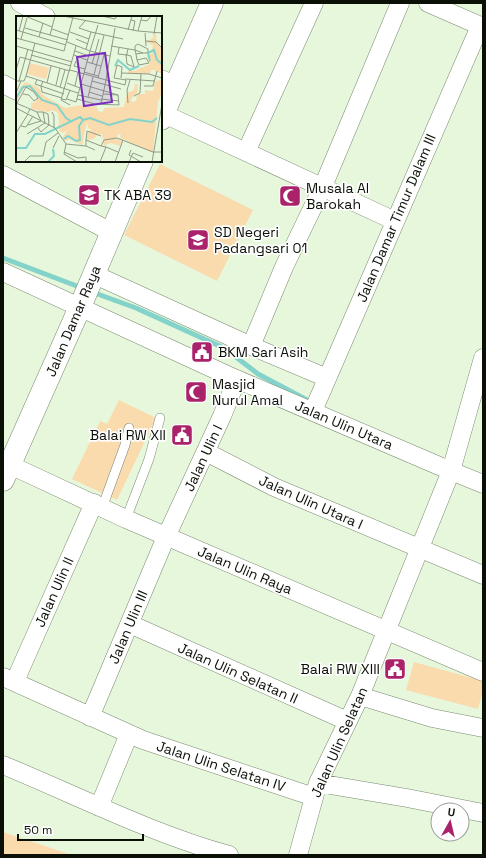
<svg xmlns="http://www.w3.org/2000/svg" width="486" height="858" font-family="'Space Grotesk',sans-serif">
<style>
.green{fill:#f9dbae}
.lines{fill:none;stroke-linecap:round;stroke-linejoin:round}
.stream{stroke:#83d3cb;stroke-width:5}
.service-casing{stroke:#7a8970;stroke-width:10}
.minor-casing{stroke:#7a8970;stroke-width:19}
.tertiary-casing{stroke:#7a8970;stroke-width:23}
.service{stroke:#fff;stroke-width:9}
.minor{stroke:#fff;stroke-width:18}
.tertiary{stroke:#fff;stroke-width:22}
.labels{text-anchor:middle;stroke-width:3.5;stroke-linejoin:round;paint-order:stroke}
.poi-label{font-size:14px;fill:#0b1007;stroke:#fefefe;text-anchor:start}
.street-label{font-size:14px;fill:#0b1007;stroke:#fefefe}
.inset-river{fill:none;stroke:#83d3cb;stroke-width:2}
.inset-road{fill:none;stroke:#8f9b87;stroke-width:1}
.view{fill:#7b2cbf;fill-opacity:0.15;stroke:#7b2cbf;stroke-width:2}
.inset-edge{fill:none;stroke:#0b1007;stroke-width:2}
</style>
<rect width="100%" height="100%" fill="#e7f7dc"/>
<!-- green -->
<path class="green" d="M160,164L253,210L217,281L124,235Z
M119,400L156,418L117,500L72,479L100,421L107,424Z
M414,662L483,681V690L478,709L406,690Z
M3,832L72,855H3Z"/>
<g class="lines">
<!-- stream -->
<path class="stream" d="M3,258L82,288
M92,292L136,308L224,348L258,374L309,401"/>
<!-- service casing -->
<g class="service-casing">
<path id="service" d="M102,508L125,445L129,428
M126,519L149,459L160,418"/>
</g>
<!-- minor casing -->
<g class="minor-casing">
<path id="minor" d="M20,3L46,17
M428,3L483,27
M161,79L176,86
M3,84L17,91
M164,114L395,221
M246,152L314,3
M3,175L111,232
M3,272L227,375L451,471L360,696L318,783L298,855
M93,274L251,346L327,378
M251,346L284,267L324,184L400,3
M483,358L451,471L483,484
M313,411L480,26
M206,452L274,487L483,575
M10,465L126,519L483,672
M130,624L347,721
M3,677L143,740L314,797
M15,681L94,503
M360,696L432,718L483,728
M90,717L166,537L222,416L237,379
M3,765C78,796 150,833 229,855
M318,783L407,798L483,813
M99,807L129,734"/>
</g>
<!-- tertiary casing -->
<g class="tertiary-casing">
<path id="tertiary" d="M161,119L212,3
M3,480L80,307L142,161"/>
</g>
<!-- service -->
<use href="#service" class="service"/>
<!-- minor -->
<use href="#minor" class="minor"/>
<!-- tertiary -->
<use href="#tertiary" class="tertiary"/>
</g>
<!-- icons -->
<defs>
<g id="school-square" transform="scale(1.15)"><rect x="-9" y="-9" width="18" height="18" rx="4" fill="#aa236a" stroke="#fefefe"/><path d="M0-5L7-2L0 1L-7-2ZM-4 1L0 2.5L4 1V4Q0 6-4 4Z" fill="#fff"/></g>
<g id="mosque-square" transform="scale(1.15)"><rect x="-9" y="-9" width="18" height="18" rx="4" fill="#aa236a" stroke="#fefefe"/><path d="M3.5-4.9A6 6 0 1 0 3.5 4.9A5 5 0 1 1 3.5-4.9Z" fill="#fff"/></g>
<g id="civic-square" transform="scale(1.15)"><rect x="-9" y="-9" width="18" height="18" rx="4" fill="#aa236a" stroke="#fefefe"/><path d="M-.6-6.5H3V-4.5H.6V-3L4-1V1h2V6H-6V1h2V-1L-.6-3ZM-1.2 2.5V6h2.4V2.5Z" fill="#fff"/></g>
</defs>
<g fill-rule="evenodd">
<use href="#school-square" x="89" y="195"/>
<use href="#mosque-square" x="290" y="196"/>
<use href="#school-square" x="198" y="240"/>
<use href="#civic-square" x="202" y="352"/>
<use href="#mosque-square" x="196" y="392"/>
<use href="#civic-square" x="182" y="435"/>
<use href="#civic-square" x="395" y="669"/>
</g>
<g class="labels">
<!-- poi labels -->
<g class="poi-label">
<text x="306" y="193">Musala Al<tspan x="306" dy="16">Barokah</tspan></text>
<text x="104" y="200">TK ABA 39</text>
<text x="214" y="237">SD Negeri<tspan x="214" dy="16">Padangsari 01</tspan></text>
<text x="218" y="357">BKM Sari Asih</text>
<text x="212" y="389">Masjid<tspan x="212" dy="16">Nurul Amal</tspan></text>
<text x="166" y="440" text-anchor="end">Balai RW XII</text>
<text x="380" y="674" text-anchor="end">Balai RW XIII</text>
</g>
<!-- street labels -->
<g class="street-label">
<text transform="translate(396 218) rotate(-67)" y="5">Jalan Damar Timur Dalam III</text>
<text transform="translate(73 321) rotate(-67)" y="5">Jalan Damar Raya</text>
<text transform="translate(344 425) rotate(23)" y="5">Jalan Ulin Utara</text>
<text transform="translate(203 458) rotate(-65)" y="5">Jalan Ulin I</text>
<text transform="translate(311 502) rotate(24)" y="5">Jalan Ulin Utara I</text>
<text transform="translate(245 570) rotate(23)" y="5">Jalan Ulin Raya</text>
<text transform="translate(54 592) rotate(-66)" y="5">Jalan Ulin II</text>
<text transform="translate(128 627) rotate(-67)" y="5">Jalan Ulin III</text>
<text transform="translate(238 673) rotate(24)" y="5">Jalan Ulin Selatan II</text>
<text transform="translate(339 742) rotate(-66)" y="5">Jalan Ulin Selatan</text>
<text transform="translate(221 766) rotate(18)" y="5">Jalan Ulin Selatan IV</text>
</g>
</g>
<!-- overview -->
<g transform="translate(16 16)">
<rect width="146" height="146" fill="#e7f7dc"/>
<path d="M137,18H140L141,27L146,32V58L138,54H135L134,58L112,57V54L118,55L134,48L131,41L132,38H137L135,36L137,29L131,27V25L137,22ZM14,47L33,52L30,63L11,58ZM143,64H146V77L142,86L137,137L104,122L105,119L102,118L100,123L106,125L104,130L94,127L88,130L86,118L81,119L78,123L71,124V116L76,114L72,112L71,105L66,129L53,123L49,125L46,122L52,114L47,117L43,115L45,109L40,113L43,108L42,97L37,94L32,96L15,93V87L20,86L22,80L19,76L9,71L0,86L4,77L3,73L9,66L22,71L27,79L49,92L66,89L81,91L82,95L87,96L88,92L108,91L111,77L118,74L119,68H122L121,77L115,83L116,86L120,85L121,78H129V74L137,75L139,66Z" fill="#f9dbae"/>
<path class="inset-river" d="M134,45L132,37L138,34L141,44L146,48M99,50L102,44L114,54L123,50M0,82L7,71L14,70L26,84L41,89L50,102L55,105M67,104L74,102L93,109L114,103L136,106L141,102M0,132H10L19,118H29L64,101L67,104L63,110L64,124L60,125L52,120L48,123M32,146L38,140L37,133"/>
<path class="inset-road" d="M9,0L36,11M47,0L122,15L126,0M86,0L99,3L101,0M115,4L119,5L117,15M125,4L131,5L135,0M69,5L63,12L75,16M82,9L74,35L94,40M9,12L52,24M36,13L53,19M0,14L50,29M112,14L116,0M3,15L7,0M122,15L146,17M54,16L73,23M129,17L130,30M138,18L141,0M34,19L39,0M23,21L27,7M0,22L48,35L57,1M5,23L11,2M60,23L72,28M130,25L140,26L146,32M19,27L10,60L62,77M0,30L56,46M95,30L119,34L120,38L127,37H131L132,36V33L122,28L119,30V34L127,37M103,32L102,38L111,39L115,40L118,51L111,48L110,39H111V37L112,33M70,33L75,16L107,23M59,35L73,40M120,38L121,44L130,42M15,39L55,50M58,39L71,44M121,44L123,49L133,47L130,42M60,45L58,50L69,53M71,46L85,50M76,48L83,23M0,54L4,41L54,55M54,54L90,64L85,88M68,56L82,60M106,57L133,58L146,62M78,59L88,19M82,62L88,39M98,62L110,64L109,69L90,64L99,12M98,62L101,49L106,51L105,62M109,63L139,65M21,64L19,68L25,70L26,76L46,82M0,65H8L10,60M3,65L12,33M27,65L25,70L48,78M76,65L105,73M31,67L35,50M51,67L64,72M65,68L102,79M40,69L44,52M59,70L62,56M128,70H137L141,55M44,71L49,54M73,76L86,80M0,77L5,65M87,78L102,79M62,79L85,84M118,80L124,77L125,58M72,81L77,61M46,83L50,84L54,74M51,83L60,86L74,35L51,26M61,83L79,88L103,89L102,79M85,83L103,85M0,87L14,93L12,97M1,87L10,71L18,76L22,82L18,85L13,79L7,78M112,87L111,74L114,64M54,89L45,84L60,30M0,92L39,112L50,128L48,138L61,146M36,96L38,100V112M12,109L25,105L21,96L14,93M5,110L10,111L17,100M22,112L25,116L33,109L32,98L27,96M0,117L12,98M11,118L29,107L27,96H21M70,124L71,115L85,120M50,128L70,130L79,134M70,130V124L85,130M90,131L85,130L88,124L101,122L137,136H146M37,132L43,120M115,134L113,139L125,146M48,136L62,142L70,141V146M8,146L14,140H27L30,126L42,117M84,146L90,131L102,136M99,146L107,124M113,146L117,137L127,141M136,146L146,88"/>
<path class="view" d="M89,37L96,86L68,90L61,41Z"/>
<rect width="146" height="146" class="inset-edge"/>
</g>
<!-- border -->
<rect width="486" height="858" fill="none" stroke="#0b1007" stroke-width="8"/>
<!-- north arrow -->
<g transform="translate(450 822) rotate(8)"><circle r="19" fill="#fefefe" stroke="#9d9f9b"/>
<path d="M0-3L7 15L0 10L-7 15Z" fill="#aa236a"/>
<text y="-6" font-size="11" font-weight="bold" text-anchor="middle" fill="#0b1007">U</text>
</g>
<!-- scale -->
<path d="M18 834v6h125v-6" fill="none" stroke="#0b1007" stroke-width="2"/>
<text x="24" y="834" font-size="12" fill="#0b1007" stroke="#fefefe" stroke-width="3" paint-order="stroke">50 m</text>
</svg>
